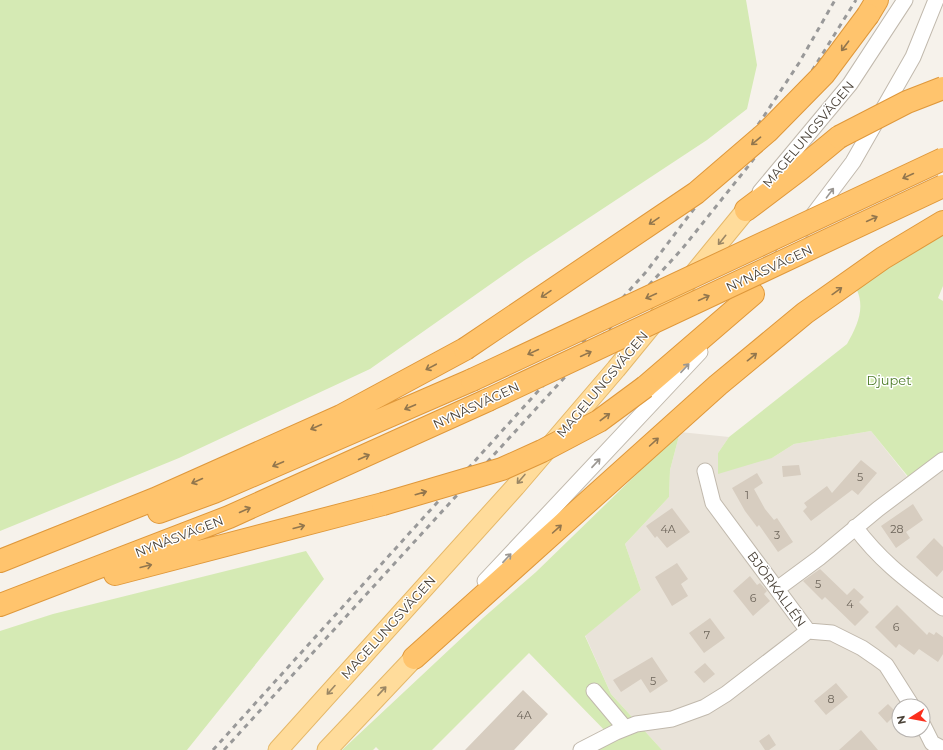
<svg xmlns="http://www.w3.org/2000/svg" width="943" height="750" font-family="Montserrat,sans-serif">
<style>
.residential{fill:#e9e3d9;fill-rule:evenodd}
.green{fill:#d5eab4}
.building{fill:#d7cdc0}
.lines{fill:none;stroke-linecap:round;stroke-linejoin:round}
.minor-casing{stroke:#c1b9ad;stroke-width:17}
.major-casing{stroke:#e5b869;stroke-width:21}
.highway-casing{stroke:#df983b;stroke-width:24}
.minor{stroke:#fff;stroke-width:15}
.major{stroke:#ffdc9b;stroke-width:19}
.highway{stroke:#ffc46d;stroke-width:22}
.rail{stroke:#999;stroke-width:3;stroke-dasharray:5 5;stroke-linecap:butt}
.highway-bridge-casing{stroke:#df983b;stroke-width:24;stroke-linecap:butt}
.highway-bridge{stroke:#ffc46d;stroke-width:22}
.oneway{stroke:#92764d}
.oneway2{stroke:#9b9792}
.oneway3{stroke:#9b8765}
.labels{text-anchor:middle;stroke-width:3;stroke-linejoin:round;paint-order:stroke}
.number-label{font-size:11px;fill:#6d655a}
.street-label{font-size:13px;fill:#4a4238;stroke:#fff}
.park-label{font-size:13px;fill:#4f7e2a;stroke:#fff}
</style>
<rect width="100%" height="100%" fill="#f6f2eb"/>
<!-- residential -->
<path class="residential" d="M871,431L909,479L943,452V750H662L611,694L585,635L641,590L625,544L669,497L670,470L680,432L729,437L718,453L772,458L794,444ZM899,706H923V730H899Z"/>
<!-- green -->
<path class="green" d="M0,0H746L757,65L747,109L707,140L525,260L370,369L179,458L0,531Z
M943,229V286L938,298L943,301V452L910,479L871,431L794,444L772,458L718,474V453L729,437L847,344C857,326 866,308 856,288Z
M680,432L670,470L669,497L625,544L641,590L585,636L611,694L662,750H598L615,741L529,653L432,750H379L376,747L373,750H342L483,618L536,572Z
M306,551L324,579L187,750H0V631L53,614Z"/>
<!-- building -->
<path class="building" d="M861,460L877,473L858,495L852,490L811,521L803,511L807,507L804,503L827,486L832,493Z
M799,465L801,475L783,477L782,466Z
M757,473L763,483L754,489L765,509L774,520L777,518L793,542L778,552L759,525L757,527L745,511L732,488Z
M913,504L923,520L906,532L910,538L896,548L881,526Z
M672,508L690,532L667,548L657,536L655,538L646,526Z
M934,538L943,547V570L937,577L916,557Z
M677,563L688,579L681,584L688,596L672,606L655,577Z
M820,569L847,595L854,588L864,597L859,602L869,612L855,626L825,597L822,600L803,581Z
M750,576L757,585L760,583L767,591L764,594L770,601L753,616L733,591Z
M897,605L927,635L929,632L934,635L936,632L943,637V654L938,662L919,649L914,655L899,644L896,648L875,627Z
M710,618L725,638L704,653L689,633Z
M652,657L668,681L650,693L641,679L621,692L613,680Z
M705,663L715,674L704,683L694,672Z
M836,683L848,697L826,715L814,701Z
M523,690L548,714L514,750H465Z
M888,704L897,713L887,723L878,713Z
M861,730L878,750H839Z
M769,734L776,745L769,750H765L759,741Z"/>
<g class="lines">
<!-- minor casing -->
<g class="minor-casing">
<path id="minor" d="M760,192L850,84L905,0
M777,263L853,162L913,57L936,0
M705,471L713,503L808,631
M855,527C882,563 908,581 943,608
M485,581L700,352
M777,589L819,558L878,509L943,460
M808,631L832,633L862,648L875,657L886,665L912,706
M594,691L625,728
M923,725L932,743L943,749
M581,750L616,732L636,724L672,719L705,707L726,694L808,631"/>
</g>
<!-- major casing -->
<g class="major-casing">
<path id="major" d="M278,750L515,487L616,369L746,210
M327,750L414,658"/>
</g>
<!-- highway casing -->
<g class="highway-casing">
<path id="highway" d="M868,15L877,0
M746,210L799,170L839,137
M645,387L753,294
M159,512L214,492L472,380
M0,561L155,499L341,416L465,349
M115,574L383,504
M0,605L229,517L488,400
M414,658L718,385L805,313L883,258L943,222"/>
</g>
<!-- minor -->
<use href="#minor" class="minor"/>
<!-- major -->
<use href="#major" class="major"/>
<!-- highway -->
<use href="#highway" class="highway"/>
<!-- rail -->
<path class="rail" d="M213,750L646,272L760,122L799,63L835,0
M224,750L682,249L750,164L782,119L856,0"/>
<!-- highway-bridge casing -->
<g class="highway-bridge-casing">
<path id="highway-bridge" d="M839,137L907,102L943,88
M465,349L696,193L767,132L824,74L868,15
M472,380L943,159
M488,400L943,186
M383,504L502,469L542,451L599,421L645,387"/>
</g>
<!-- highway-bridge -->
<use href="#highway-bridge" class="highway-bridge"/>
</g>
<!-- one-way arrows -->
<defs><path id="oneway-shaft" d="M-6 0H5M1.5-3L5.5 0L1.5 3" fill="none" stroke-width="1.6" stroke-linecap="round" stroke-linejoin="round"/></defs>
<g class="oneway">
<use href="#oneway-shaft" transform="translate(845 46) rotate(127)"/>
<use href="#oneway-shaft" transform="translate(756 141) rotate(140)"/>
<use href="#oneway-shaft" transform="translate(908 176) rotate(155)"/>
<use href="#oneway-shaft" transform="translate(872 219) rotate(-25)"/>
<use href="#oneway-shaft" transform="translate(654 221) rotate(146)"/>
<use href="#oneway-shaft" transform="translate(837 291) rotate(-36)"/>
<use href="#oneway-shaft" transform="translate(546 294) rotate(146)"/>
<use href="#oneway-shaft" transform="translate(651 296) rotate(155)"/>
<use href="#oneway-shaft" transform="translate(704 298) rotate(-25)"/>
<use href="#oneway-shaft" transform="translate(533 352) rotate(155)"/>
<use href="#oneway-shaft" transform="translate(586 354) rotate(-25)"/>
<use href="#oneway-shaft" transform="translate(752 357) rotate(-39)"/>
<use href="#oneway-shaft" transform="translate(431 367) rotate(152)"/>
<use href="#oneway-shaft" transform="translate(410 407) rotate(157)"/>
<use href="#oneway-shaft" transform="translate(605 417) rotate(-37)"/>
<use href="#oneway-shaft" transform="translate(316 427) rotate(156)"/>
<use href="#oneway-shaft" transform="translate(654 442) rotate(-42)"/>
<use href="#oneway-shaft" transform="translate(364 457) rotate(-24)"/>
<use href="#oneway-shaft" transform="translate(278 464) rotate(157)"/>
<use href="#oneway-shaft" transform="translate(197 481) rotate(156)"/>
<use href="#oneway-shaft" transform="translate(421 493) rotate(-16)"/>
<use href="#oneway-shaft" transform="translate(245 510) rotate(-24)"/>
<use href="#oneway-shaft" transform="translate(299 527) rotate(-15)"/>
<use href="#oneway-shaft" transform="translate(557 529) rotate(-42)"/>
<use href="#oneway-shaft" transform="translate(146 566) rotate(-14)"/>
</g>
<g class="oneway2">
<use href="#oneway-shaft" transform="translate(830 193) rotate(-53)"/>
<use href="#oneway-shaft" transform="translate(685 368) rotate(-47)"/>
<use href="#oneway-shaft" transform="translate(596 463) rotate(-47)"/>
<use href="#oneway-shaft" transform="translate(507 558) rotate(-47)"/>
</g>
<g class="oneway3">
<use href="#oneway-shaft" transform="translate(722 240) rotate(129)"/>
<use href="#oneway-shaft" transform="translate(521 479) rotate(131)"/>
<use href="#oneway-shaft" transform="translate(331 690) rotate(132)"/>
<use href="#oneway-shaft" transform="translate(382 691) rotate(-47)"/>
</g>
<g class="labels">
<!-- number labels -->
<g class="number-label">
<text x="860" y="481">5</text>
<text x="747" y="499">1</text>
<text x="668" y="533">4A</text>
<text x="897" y="533">28</text>
<text x="777" y="539">3</text>
<text x="818" y="588">5</text>
<text x="753" y="602">6</text>
<text x="850" y="608">4</text>
<text x="896" y="631">6</text>
<text x="707" y="639">7</text>
<text x="653" y="685">5</text>
<text x="831" y="703">8</text>
<text x="524" y="719">4A</text>
</g>
<!-- street labels -->
<g class="street-label">
<text transform="translate(808 134) rotate(-50)" y="5">MAGELUNGSVÄGEN</text>
<text transform="translate(769 268) rotate(-25)" y="5">NYNÄSVÄGEN</text>
<text transform="translate(602 384) rotate(-50)" y="5">MAGELUNGSVÄGEN</text>
<text transform="translate(476 405) rotate(-25)" y="5">NYNÄSVÄGEN</text>
<text transform="translate(179 536) rotate(-21)" y="5">NYNÄSVÄGEN</text>
<text transform="translate(777 589) rotate(54)" y="5">BJÖRKALLÉN</text>
<text transform="translate(388 627) rotate(-48)" y="5">MAGELUNGSVÄGEN</text>
</g>
<!-- park labels -->
<g class="park-label">
<text x="889" y="385">Djupet</text>
</g>
</g>
<!-- north arrow -->
<g transform="translate(911 718) rotate(259)"><circle r="19" fill="#ffffff" stroke="#b7b3af"/>
<path d="M0-3L7 15L0 10L-7 15Z" fill="#fb2f1c"/>
<text y="-6" font-size="11" font-weight="bold" text-anchor="middle" fill="#4a4238">N</text>
</g>
</svg>
